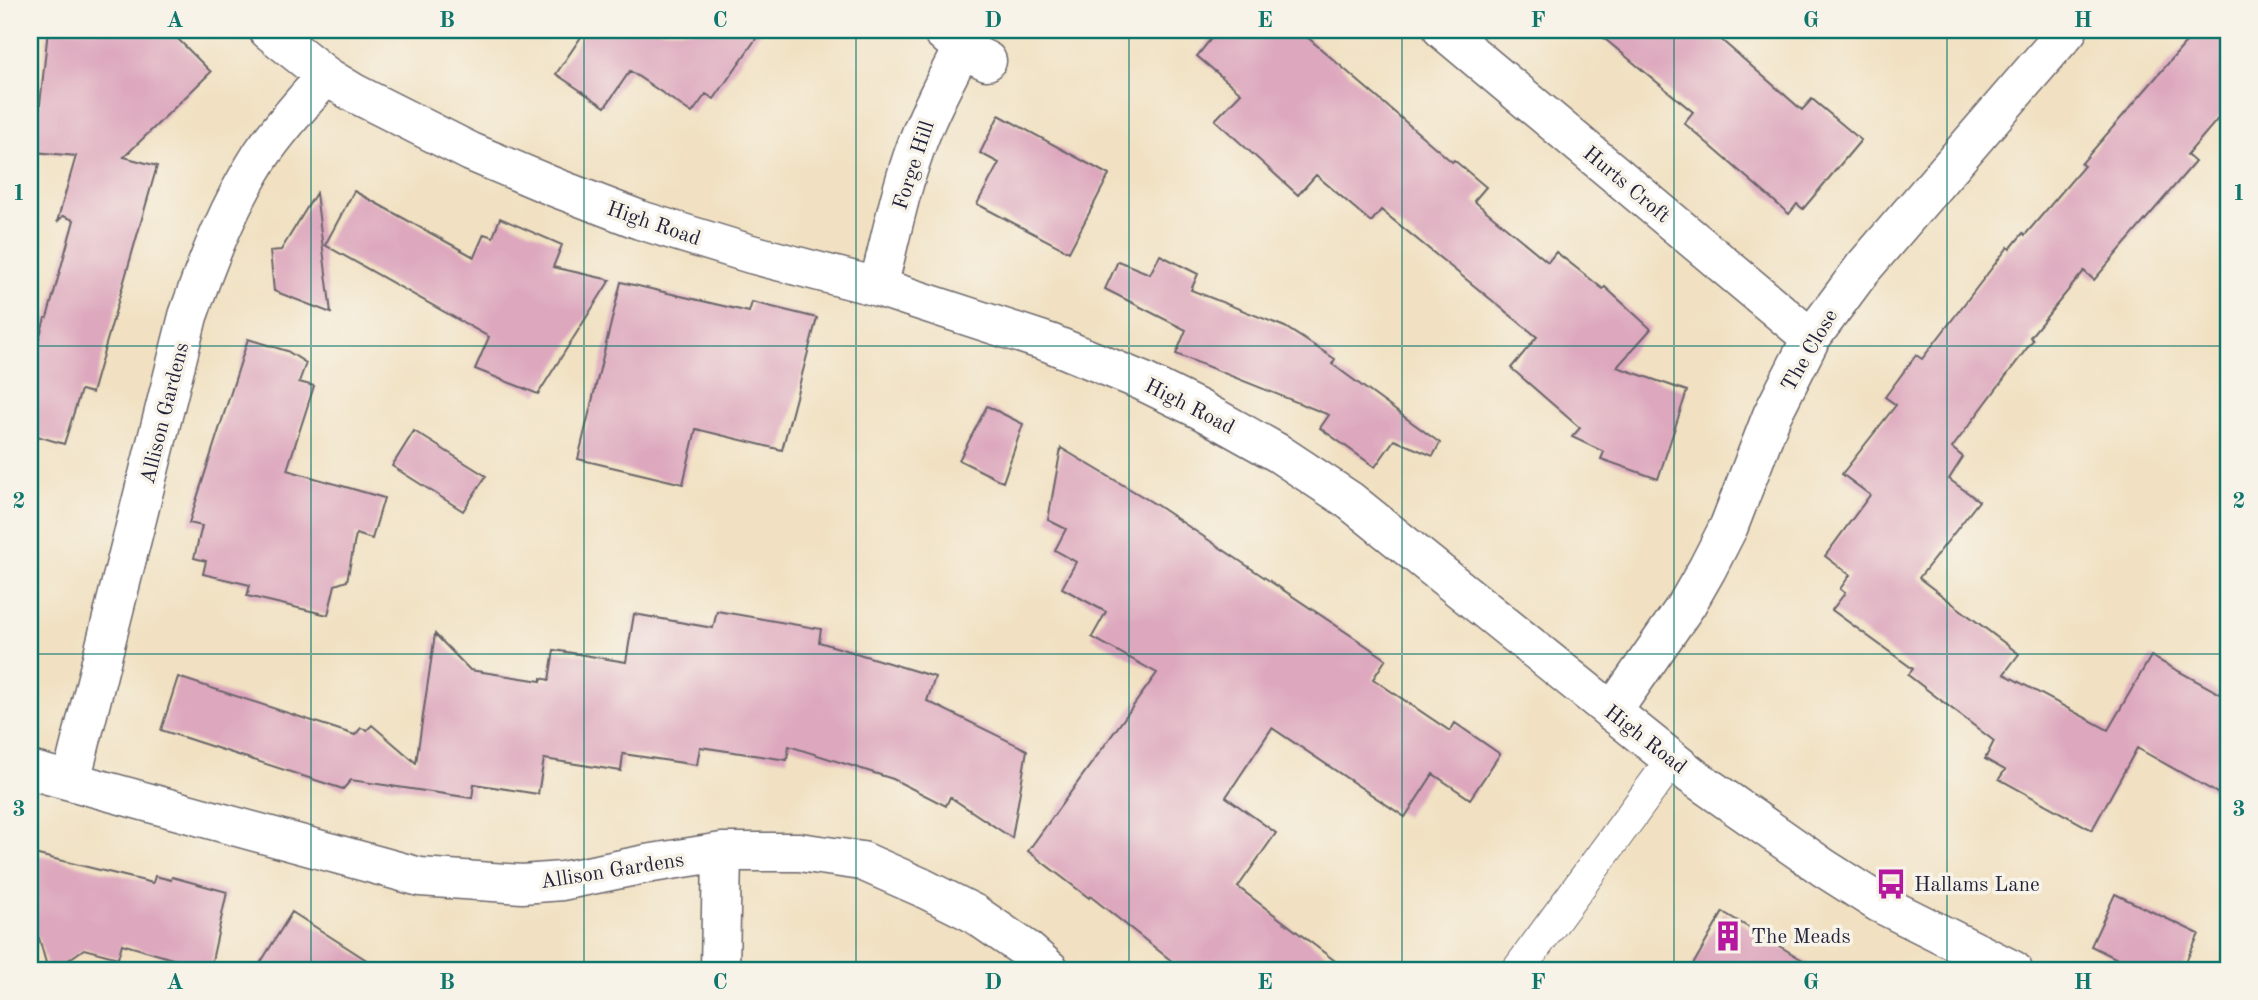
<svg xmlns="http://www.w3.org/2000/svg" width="2258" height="1000" font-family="'Old Standard TT',serif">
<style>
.building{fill:#dda7bd}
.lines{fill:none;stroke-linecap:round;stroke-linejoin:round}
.service-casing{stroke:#6a656a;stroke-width:34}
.minor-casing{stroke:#6a656a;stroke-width:41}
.tertiary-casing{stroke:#6a656a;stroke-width:41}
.service{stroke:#fff;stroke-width:32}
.minor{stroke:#fff;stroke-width:38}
.tertiary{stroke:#fff;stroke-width:38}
.grid{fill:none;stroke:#0f766e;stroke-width:2;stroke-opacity:0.55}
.labels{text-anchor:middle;stroke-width:7;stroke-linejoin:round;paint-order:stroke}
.street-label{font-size:21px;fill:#22223b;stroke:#f7f3e8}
.poi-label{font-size:21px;fill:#22223b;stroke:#f7f3e8;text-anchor:start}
.neatline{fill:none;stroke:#0f766e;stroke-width:2.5}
.grid-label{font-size:23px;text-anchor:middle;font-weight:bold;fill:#0f766e}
</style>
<rect width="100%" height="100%" fill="#f7f3e8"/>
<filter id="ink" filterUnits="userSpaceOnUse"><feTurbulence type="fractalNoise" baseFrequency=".0143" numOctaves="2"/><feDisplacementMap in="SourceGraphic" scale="14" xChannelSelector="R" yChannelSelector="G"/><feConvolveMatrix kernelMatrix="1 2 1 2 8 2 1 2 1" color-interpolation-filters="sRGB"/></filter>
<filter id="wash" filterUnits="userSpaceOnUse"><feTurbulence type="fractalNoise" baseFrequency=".00686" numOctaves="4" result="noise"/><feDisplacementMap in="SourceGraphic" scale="28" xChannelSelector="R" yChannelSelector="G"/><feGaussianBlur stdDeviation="1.57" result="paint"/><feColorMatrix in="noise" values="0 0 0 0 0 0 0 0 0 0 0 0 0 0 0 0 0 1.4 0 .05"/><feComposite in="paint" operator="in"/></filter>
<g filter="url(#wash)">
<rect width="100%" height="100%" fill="#f1e1c2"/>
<g id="blocks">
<!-- building -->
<path class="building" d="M48,30H169L211,72L124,157L157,166L92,393L81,390L64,444L30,434V370L45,318H47L74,220L63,216L57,222L76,156L35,152Z
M571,30H762L714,99L706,94L692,113L630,71L605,107L556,74L581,37Z
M1218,30H1299L1452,162L1454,160L1486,187L1474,201L1548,262L1556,252L1603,289L1605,287L1651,329L1617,367L1687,391L1658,479L1601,459L1604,452L1572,437L1580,428L1511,368L1537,337L1381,210L1371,222L1316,175L1298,195L1215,120L1241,93L1197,56Z
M1594,30H1710L1802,110L1812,99L1861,140L1803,209L1797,204L1789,214L1684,123L1693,112Z
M2197,30H2228V107L2187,155L2195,162L2094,280L2084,271L2030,337L2033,340L1952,448L1963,457L1949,479L1979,501L1919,578L2019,654L2004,674L2108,730L2151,656L2228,698V799L2137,748L2092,830L1999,779L2005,770L1985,759L1994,741L1908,675L1913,669L1832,610L1845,593L1840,589L1850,575L1825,556L1870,495L1842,474L1896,405L1885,397L1916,355L1922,359L2008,247L2010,249L2023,233L2025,235L2084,166L2081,164Z
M999,115L1109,175L1069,252L977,204L999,163L980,153Z
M354,191L474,257L484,234L493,237L500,218L562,245L553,267L610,280L538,394L475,369L489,337L325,245Z
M316,193L331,313L274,291L270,251L281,250Z
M1160,255L1198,274L1191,290L1285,327L1335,359L1332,364L1440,443L1433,456L1394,440L1375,467L1320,428L1329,415L1176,354L1186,330L1105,289L1118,261L1150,274Z
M621,282L749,312L752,302L817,318L782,450L696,429L683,484L578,459Z
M248,339L287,351L306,363L299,382L314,386L287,470L384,498L372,539L356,534L347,581L335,585L328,615L247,596L250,585L203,574L206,561L194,558L202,526L189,523Z
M987,406L1023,424L1003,482L959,460Z
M414,431L486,476L463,511L392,466Z
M1061,448L1155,504L1386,659L1373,679L1450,731L1455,723L1500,754L1470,799L1433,774L1405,817L1272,728L1226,797L1276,833L1238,887L1347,970H1183L1090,896L1089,898L1028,851L1157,673L1092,637L1106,612L1062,588L1076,562L1055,550L1066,529L1048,520Z
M717,611L821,629L819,642L935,677L927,701L1027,750L1012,838L950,797L946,806L893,779L789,746L787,760L700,747L697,765L623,754L621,771L544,759L538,794L474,784L472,798L351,780L343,789L161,730L178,677L355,735L361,728L367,730L372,725L416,763L435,634L470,670L541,681V678L549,680L554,650L626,662L634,614L713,628Z
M30,853L153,883L155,876L171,880L172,877L227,892L210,970L122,944L118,958L84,949L54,970H48L39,938L30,935Z
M2115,894L2199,934L2182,970H2140L2091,946Z
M292,912L382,970H256Z
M1723,912L1819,970H1690Z"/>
</g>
</g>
<g filter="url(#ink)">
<use href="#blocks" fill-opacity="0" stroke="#6a656a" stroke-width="2"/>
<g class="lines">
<!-- service casing -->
<g class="service-casing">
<path id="service" d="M1518,970L1672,760"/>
</g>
<!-- minor casing -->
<g class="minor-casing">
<path id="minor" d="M941,30L962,49L987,61
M1443,30L1811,338
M878,287C891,237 901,184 920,136C932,106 947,77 962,49
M1612,712L1687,604L1707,569L1729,526L1772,415L1811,338L1863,268L2068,30
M30,770L420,877L522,884L562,881L646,864L722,852H799L862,861L921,887L973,913L1027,950L1050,970
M71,781L188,316C207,261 229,205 261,155C280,127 304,101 326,76
M720,970L722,852"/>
</g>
<!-- tertiary casing -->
<g class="tertiary-casing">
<path id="tertiary" d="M268,30L326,76L354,93L471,152L554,187L640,220L751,254L878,287L1050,343L1142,381L1199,409L1278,453L1349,500L1691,775L1824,868L1879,903L2013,970"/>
</g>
<!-- service -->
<use href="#service" class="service"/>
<!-- minor -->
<use href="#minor" class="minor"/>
<!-- tertiary -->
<use href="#tertiary" class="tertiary"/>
</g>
</g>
<!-- grid -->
<path class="grid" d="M311,30V970M584,30V970M856,30V970M1129,30V970M1402,30V970M1674,30V970M1947,30V970M30,346H2228M30,654H2228"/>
<!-- icons -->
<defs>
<g id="bus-bare" transform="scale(2.415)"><path d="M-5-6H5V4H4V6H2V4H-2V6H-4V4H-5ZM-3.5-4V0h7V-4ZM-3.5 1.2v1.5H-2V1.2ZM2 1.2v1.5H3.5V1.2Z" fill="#b5179e" stroke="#f7f3e8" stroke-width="2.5" paint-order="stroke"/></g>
<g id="building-bare" transform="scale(2.415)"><path d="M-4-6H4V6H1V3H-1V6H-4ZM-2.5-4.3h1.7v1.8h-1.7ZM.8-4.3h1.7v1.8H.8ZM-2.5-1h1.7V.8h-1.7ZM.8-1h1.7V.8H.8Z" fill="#b5179e" stroke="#f7f3e8" stroke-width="2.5" paint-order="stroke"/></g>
</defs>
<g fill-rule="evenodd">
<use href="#bus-bare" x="1891" y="884"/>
<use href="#building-bare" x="1728" y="936"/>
</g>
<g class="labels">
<!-- street labels -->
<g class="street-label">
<text transform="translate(913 165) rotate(-72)" y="7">Forge Hill</text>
<text transform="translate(1627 184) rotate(40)" y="7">Hurts Croft</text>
<text transform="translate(654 223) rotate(19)" y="7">High Road</text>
<text transform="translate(1809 350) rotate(-60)" y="7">The Close</text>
<text transform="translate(1190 406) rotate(27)" y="7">High Road</text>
<text transform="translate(164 413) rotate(-76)" y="7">Allison Gardens</text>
<text transform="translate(1646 739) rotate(38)" y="7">High Road</text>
<text transform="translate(612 870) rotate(-9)" y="7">Allison Gardens</text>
</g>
<!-- poi labels -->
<g class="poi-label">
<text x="1914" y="891">Hallams Lane</text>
<text x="1751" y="943">The Meads</text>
</g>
</g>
<!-- margin -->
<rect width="2258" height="1000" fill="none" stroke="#f7f3e8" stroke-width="77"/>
<rect x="38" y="38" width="2182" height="924" class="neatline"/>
<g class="grid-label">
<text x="175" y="27">A</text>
<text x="447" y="27">B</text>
<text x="720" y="27">C</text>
<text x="993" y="27">D</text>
<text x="1265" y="27">E</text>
<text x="1538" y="27">F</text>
<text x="1811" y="27">G</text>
<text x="2083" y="27">H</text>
<text x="19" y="200">1</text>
<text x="2239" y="200">1</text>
<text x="19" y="508">2</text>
<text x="2239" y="508">2</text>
<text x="19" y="816">3</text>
<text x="2239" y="816">3</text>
<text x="175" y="989">A</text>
<text x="447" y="989">B</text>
<text x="720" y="989">C</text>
<text x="993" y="989">D</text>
<text x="1265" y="989">E</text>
<text x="1538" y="989">F</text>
<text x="1811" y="989">G</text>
<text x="2083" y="989">H</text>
</g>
</svg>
